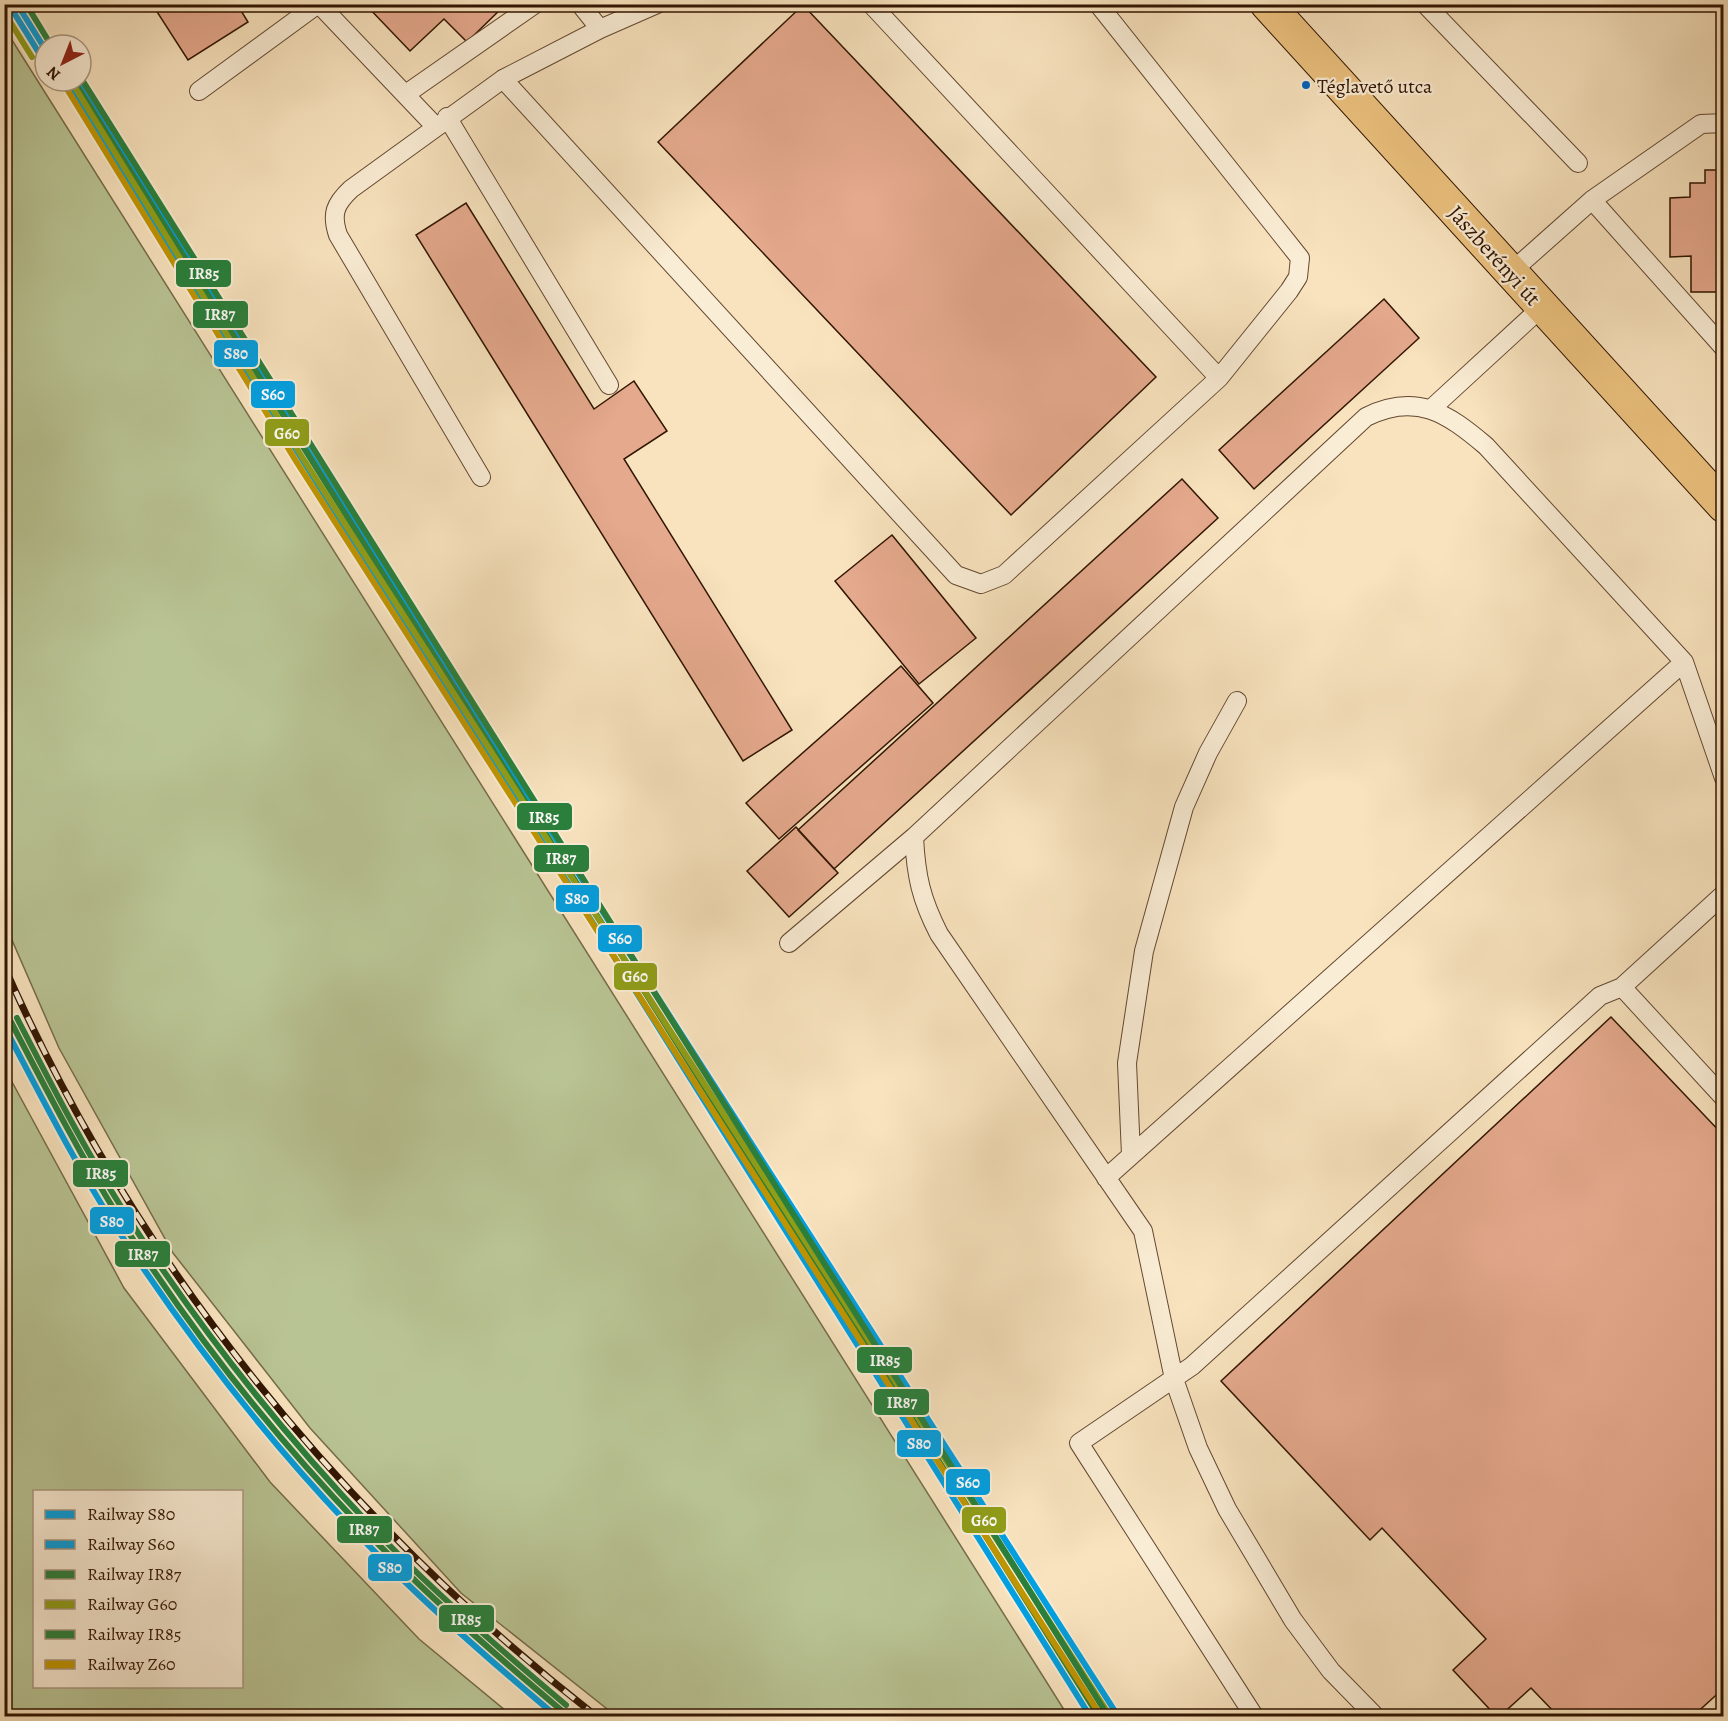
<svg xmlns="http://www.w3.org/2000/svg" width="1728" height="1721" font-family="Alegreya,serif">
<style>
.green{fill:#b9c494;stroke:#756c4a;stroke-width:1.5;fill-rule:evenodd}
.building{fill:#e5a98d;stroke:#311501;stroke-width:1.5}
.lines{fill:none;stroke-linecap:round;stroke-linejoin:round}
.lane-casing{stroke:#634830;stroke-width:20}
.primary-casing{stroke:#311501;stroke-width:35}
.lane{stroke:#faedd5;stroke-width:18}
.primary{stroke:#ecc27f;stroke-width:33}
.rail-casing{stroke:#311501;stroke-width:7}
.rail{stroke:#faedd5;stroke-width:4.5;stroke-dasharray:14;stroke-linecap:butt}
.rail-1-casing{stroke:#faedd5;stroke-width:10}
.rail-2-casing{stroke:#faedd5;stroke-width:10}
.rail-3-casing{stroke:#faedd5;stroke-width:10}
.rail-4-casing{stroke:#faedd5;stroke-width:10}
.rail-5-casing{stroke:#faedd5;stroke-width:10}
.rail-6-casing{stroke:#faedd5;stroke-width:10}
.rail-1{stroke:#00a0e3;stroke-width:6}
.rail-2{stroke:#00a0e3;stroke-width:6}
.rail-3{stroke:#29803c;stroke-width:6}
.rail-4{stroke:#909e18;stroke-width:6}
.rail-5{stroke:#29803c;stroke-width:6}
.rail-6{stroke:#c09500;stroke-width:6}
.bus-dot{fill:#0065bd;stroke:#faedd5;stroke-width:2}
.labels{text-anchor:middle;stroke-width:4.5;stroke-linejoin:round;paint-order:stroke}
.bus-label{font-size:20px;fill:#311501;stroke:#faedd5;text-anchor:start}
.street-label{font-size:22px;fill:#311501;stroke:#faedd5}
.line-badge{stroke:#faedd5;stroke-width:2}
.badge-label{font-size:16px;text-anchor:middle;font-weight:bold;fill:#fff}
</style>
<rect width="100%" height="100%" fill="#f8e3be"/>
<filter id="stains"><feTurbulence type="fractalNoise" baseFrequency=".00333" numOctaves="4"/><feColorMatrix values="0 0 0 0 .2 0 0 0 0 .09 0 0 0 0 .02 0 0 0 .5 -.17"/></filter>
<radialGradient id="worn" r=".72"><stop offset=".6" stop-color="#630" stop-opacity="0"/><stop offset="1" stop-color="#630" stop-opacity=".3"/></radialGradient>
<!-- green -->
<path class="green" d="M5,29L1068,1716H616L461,1593L310,1428L173,1253L59,1048L5,924Z
M5,1069L124,1288L270,1482L419,1639L512,1716H5ZM34,1492H242V1686H34Z"/>
<!-- building -->
<path class="building" d="M152,4H237L248,22L188,60Z
M365,4H506L467,42L444,19L410,51Z
M803,5L1156,377L1011,515L658,142Z
M1705,170H1724V292H1691V256L1670,257V198L1690,197V183H1705Z
M466,203L594,409L634,381L667,431L624,459L792,730L743,761L416,235Z
M1384,299L1419,338L1254,489L1219,450Z
M1182,479L1218,518L834,869L798,830Z
M892,535L976,638L919,684L835,581Z
M901,666L933,703L779,839L746,803Z
M796,827L838,873L789,917L747,871Z
M1611,1017L1724,1136V1688L1693,1716H1558L1531,1688L1500,1716H1496L1453,1670L1486,1639L1382,1528L1370,1540L1221,1381Z"/>
<g class="lines">
<!-- lane casing -->
<g class="lane-casing">
<path id="lane" d="M319,4L435,126
M580,4L600,29
M871,4L1219,378
M1425,4L1578,163
M503,79L956,575L981,584L1004,575L1219,378L1289,291L1298,277L1300,258L1098,4
M199,91L318,4
M406,94L535,4
M447,117L609,385
M1592,200L1724,348
M1511,272L1592,200L1701,124L1724,123
M1431,409L1542,307
M481,477L338,235C331,214 335,204 351,189L503,79L600,29L657,4
M914,837C916,876 921,899 939,934L1143,1231L1174,1379L1198,1448L1227,1509L1293,1620L1331,1671L1375,1716
M789,943L914,837L1366,417C1416,392 1447,413 1486,446L1684,662L1724,778
M1622,987L1724,1098
M1131,1155L1127,1063L1144,951L1184,807L1208,753L1237,701
M1106,1178L1684,662
M1254,1716L1079,1443L1192,1366L1600,996L1622,987L1724,894"/>
</g>
<!-- primary casing -->
<g class="primary-casing">
<path id="primary" d="M1267,4L1724,506"/>
</g>
<!-- lane -->
<use href="#lane" class="lane"/>
<!-- primary -->
<use href="#primary" class="primary"/>
<!-- rail casing -->
<g class="rail-casing">
<path id="rail" d="M4,966C136,1265 340,1516 596,1716"/>
</g>
<!-- rail -->
<use href="#rail" class="rail"/>
<!-- rail-1 casing -->
<g class="rail-1-casing">
<path id="rail-1" d="M17,4L45,49
M65,81L1090,1716
M4,1026C39,1092 72,1158 112,1221C192,1345 285,1463 390,1567C443,1620 499,1668 556,1716"/>
</g>
<!-- rail-2 casing -->
<g class="rail-2-casing">
<path id="rail-2" d="M11,8L39,53
M80,81L309,453L1118,1716"/>
</g>
<!-- rail-3 casing -->
<g class="rail-3-casing">
<path id="rail-3" d="M26,4L51,45
M74,81L1096,1712
M11,1022C45,1087 79,1153 118,1216C197,1341 291,1458 396,1562C448,1614 504,1662 561,1710"/>
</g>
<!-- rail-4 casing -->
<g class="rail-4-casing">
<path id="rail-4" d="M4,12L32,57
M71,81L302,457L1110,1716"/>
</g>
<!-- rail-5 casing -->
<g class="rail-5-casing">
<path id="rail-5" d="M81,78L1103,1708
M17,1018C51,1084 85,1150 125,1213C204,1336 297,1452 400,1556C453,1609 509,1657 566,1705"/>
</g>
<!-- rail-6 casing -->
<g class="rail-6-casing">
<path id="rail-6" d="M62,81L296,461L1101,1716"/>
</g>
<!-- rail-1 -->
<use href="#rail-1" class="rail-1"/>
<!-- rail-2 -->
<use href="#rail-2" class="rail-2"/>
<!-- rail-3 -->
<use href="#rail-3" class="rail-3"/>
<!-- rail-4 -->
<use href="#rail-4" class="rail-4"/>
<!-- rail-5 -->
<use href="#rail-5" class="rail-5"/>
<!-- rail-6 -->
<use href="#rail-6" class="rail-6"/>
</g>
<!-- markers -->
<circle class="bus-dot" cx="1306" cy="85" r="5"/>
<g class="labels">
<!-- bus labels -->
<g class="bus-label">
<text x="1317" y="93">Téglavető utca</text>
</g>
<!-- street labels -->
<g class="street-label">
<text transform="translate(1495 255) rotate(48)" y="8">Jászberényi út</text>
</g>
</g>
<g class="line-badge">
<rect x="175" y="259" width="57" height="29" rx="6" fill="#29803c"/>
<rect x="192" y="300" width="57" height="29" rx="6" fill="#29803c"/>
<rect x="213" y="339" width="46" height="29" rx="6" fill="#00a0e3"/>
<rect x="250" y="380" width="46" height="29" rx="6" fill="#00a0e3"/>
<rect x="264" y="418" width="46" height="29" rx="6" fill="#909e18"/>
<rect x="516" y="802" width="57" height="29" rx="6" fill="#29803c"/>
<rect x="533" y="844" width="57" height="29" rx="6" fill="#29803c"/>
<rect x="555" y="884" width="45" height="29" rx="6" fill="#00a0e3"/>
<rect x="597" y="924" width="46" height="29" rx="6" fill="#00a0e3"/>
<rect x="613" y="962" width="45" height="29" rx="6" fill="#909e18"/>
<rect x="72" y="1159" width="57" height="29" rx="6" fill="#29803c"/>
<rect x="89" y="1206" width="46" height="29" rx="6" fill="#00a0e3"/>
<rect x="114" y="1240" width="57" height="28" rx="6" fill="#29803c"/>
<rect x="856" y="1346" width="57" height="28" rx="6" fill="#29803c"/>
<rect x="873" y="1388" width="57" height="28" rx="6" fill="#29803c"/>
<rect x="896" y="1429" width="46" height="29" rx="6" fill="#00a0e3"/>
<rect x="945" y="1468" width="46" height="28" rx="6" fill="#00a0e3"/>
<rect x="961" y="1506" width="46" height="28" rx="6" fill="#909e18"/>
<rect x="336" y="1515" width="57" height="29" rx="6" fill="#29803c"/>
<rect x="367" y="1553" width="46" height="29" rx="6" fill="#00a0e3"/>
<rect x="438" y="1604" width="57" height="29" rx="6" fill="#29803c"/>
</g>
<g class="badge-label">
<text x="204" y="279">IR85</text>
<text x="220" y="320">IR87</text>
<text x="236" y="359">S80</text>
<text x="273" y="400">S60</text>
<text x="287" y="439">G60</text>
<text x="544" y="823">IR85</text>
<text x="561" y="864">IR87</text>
<text x="577" y="904">S80</text>
<text x="620" y="944">S60</text>
<text x="635" y="982">G60</text>
<text x="101" y="1179">IR85</text>
<text x="112" y="1227">S80</text>
<text x="143" y="1260">IR87</text>
<text x="885" y="1366">IR85</text>
<text x="902" y="1408">IR87</text>
<text x="919" y="1449">S80</text>
<text x="968" y="1488">S60</text>
<text x="984" y="1526">G60</text>
<text x="364" y="1535">IR87</text>
<text x="390" y="1573">S80</text>
<text x="466" y="1625">IR85</text>
</g>
<!-- margin -->
<rect width="1728" height="1721" fill="none" stroke="#f8e3be" stroke-width="24"/>
<rect x="6" y="6" width="1716" height="1709" fill="none" stroke="#311501" stroke-width="3"/>
<rect x="12" y="12" width="1704" height="1697" fill="none" stroke="#311501" stroke-width="1.5"/>
<!-- legend -->
<rect x="33" y="1490" width="210" height="198" fill="#faedd5" stroke="#aa9780" stroke-width="1.5"/>
<rect x="45" y="1510" width="30" height="9" fill="#00a0e3" stroke="#aa9780" stroke-width="1.5"/>
<text x="87" y="1520" font-size="18" fill="#311501">Railway S80</text>
<rect x="45" y="1540" width="30" height="9" fill="#00a0e3" stroke="#aa9780" stroke-width="1.5"/>
<text x="87" y="1550" font-size="18" fill="#311501">Railway S60</text>
<rect x="45" y="1570" width="30" height="9" fill="#29803c" stroke="#aa9780" stroke-width="1.5"/>
<text x="87" y="1580" font-size="18" fill="#311501">Railway IR87</text>
<rect x="45" y="1600" width="30" height="9" fill="#909e18" stroke="#aa9780" stroke-width="1.5"/>
<text x="87" y="1610" font-size="18" fill="#311501">Railway G60</text>
<rect x="45" y="1630" width="30" height="9" fill="#29803c" stroke="#aa9780" stroke-width="1.5"/>
<text x="87" y="1640" font-size="18" fill="#311501">Railway IR85</text>
<rect x="45" y="1660" width="30" height="9" fill="#c09500" stroke="#aa9780" stroke-width="1.5"/>
<text x="87" y="1670" font-size="18" fill="#311501">Railway Z60</text>
<!-- north arrow -->
<g transform="translate(63 63) rotate(222)"><circle r="28" fill="#faedd5" stroke="#aa9780" stroke-width="1.5"/>
<path d="M0-4.5L10 22L0 15L-10 22Z" fill="#8f2418"/>
<text y="-9" font-size="16" font-weight="bold" text-anchor="middle" fill="#311501">N</text>
</g>
<rect width="100%" height="100%" filter="url(#stains)"/>
<rect width="100%" height="100%" fill="url(#worn)"/>
</svg>
